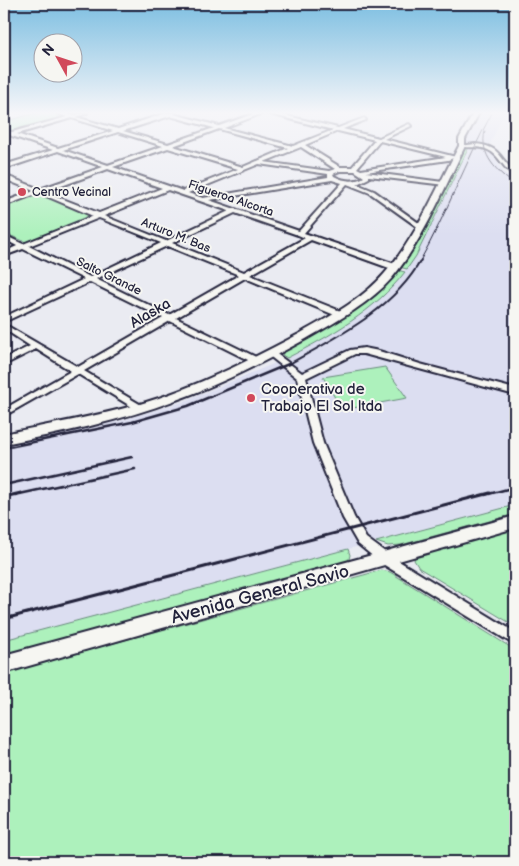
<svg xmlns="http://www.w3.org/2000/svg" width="519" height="866" font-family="'Balsamiq Sans',sans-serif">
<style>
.built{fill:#dcdef1}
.green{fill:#adf1bc;stroke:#688a7c}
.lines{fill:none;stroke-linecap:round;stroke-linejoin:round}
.minor-casing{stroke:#22223b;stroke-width:4}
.secondary-casing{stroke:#22223b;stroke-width:4}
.minor{fill:#f6f6f2;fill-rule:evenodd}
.secondary{fill:#f6f6f2;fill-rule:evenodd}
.rail-far3{stroke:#22223b;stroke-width:1}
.rail-far2{stroke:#22223b;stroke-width:2}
.rail-far1{stroke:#22223b;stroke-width:2.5}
.rail{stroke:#22223b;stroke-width:3}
.poi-dot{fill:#d1495b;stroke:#f6f6f2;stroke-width:2}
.labels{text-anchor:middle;stroke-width:4;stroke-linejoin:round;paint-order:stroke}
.far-poi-label{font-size:12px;fill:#22223b;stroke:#f6f6f2;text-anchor:start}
.far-street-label{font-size:12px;fill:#22223b;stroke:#f6f6f2}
.street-label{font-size:15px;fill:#22223b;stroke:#f6f6f2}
.poi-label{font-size:15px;fill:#22223b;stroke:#f6f6f2;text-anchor:start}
.near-street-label{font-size:18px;fill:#22223b;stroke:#f6f6f2}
</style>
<rect width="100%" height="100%" fill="#eaebf2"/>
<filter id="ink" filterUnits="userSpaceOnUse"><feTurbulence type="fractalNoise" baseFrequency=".02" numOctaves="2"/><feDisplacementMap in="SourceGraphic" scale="10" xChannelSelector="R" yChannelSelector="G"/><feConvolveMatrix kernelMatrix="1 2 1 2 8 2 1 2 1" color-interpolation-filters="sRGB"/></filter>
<g filter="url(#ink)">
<!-- built -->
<path class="built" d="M481,113H504L490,144V149L503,172L515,182V505L4,640V446L120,421L182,402L290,357L351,321L390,289L416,256L468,147L465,143Z"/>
<!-- green -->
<path class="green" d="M36,113H56L67,117L13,132L4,129V125L10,123L7,121Z
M469,147L416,256L407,269L399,267L464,148Z
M40,194L90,215L91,216L26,242L4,233V206Z
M397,270L405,272C375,311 330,336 287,358L282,355L284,350L324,328Z
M385,367L407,398L342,410L323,377Z
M515,505V514L401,545L388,546L376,542Z
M515,529V626L419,568L414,560L415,557Z
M348,549L350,555L348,563L4,656V640Z
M382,570L390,572L515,650V862H4V673Z"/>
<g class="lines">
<!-- minor casing -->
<g class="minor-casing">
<path id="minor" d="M65,113L72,115L87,113L76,117L118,129L166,113H176L174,114L219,126L256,113H263L224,128L293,146L333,130L266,113H275L338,128L364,118L366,120L343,129L379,138L409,124L411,126L384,139L456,157L448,160L366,172L443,182L446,184L445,185L369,176V178L357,184L374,191L423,226V228H419L370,193L347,184L304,233L398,265V269H392L311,240L250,275L343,312V316H337L245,278L176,318L260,359L261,361L260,363H254L170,321L84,371L143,406L145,408L143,410H137L78,374L4,416V409L71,371L36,349L4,365V359L30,346L4,329V324L78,367L163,318L90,282L4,322V317L84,279L23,249L4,256V252L17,246L4,239V235L23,244L93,216L39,193L4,206V202L34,191L4,179V175L40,189L103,167L58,151L4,169V165L53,150L9,135L4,132V130L12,132L67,117L57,113ZM170,116L214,128L168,144L123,131ZM72,118L113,131L58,148L17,134ZM219,129L288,148L243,167L173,146ZM338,131L375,140L352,167H340L305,145ZM118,132L163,146L108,165L63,150ZM380,141L446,157L361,170L357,168ZM301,147L335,169L329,171L264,162ZM168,148L238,169L183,191L113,167ZM259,164L328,174V177L203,198L188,193ZM108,169L162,188L99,213L45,192ZM340,171H355L364,177C354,183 344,181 334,176L333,174ZM332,180L342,183L299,231L209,200ZM168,190L229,211L166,241L104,216ZM235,213L298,235L305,238L244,272L172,243ZM99,218L161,243L90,277L29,246ZM167,246L239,275L169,315L96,279Z
M475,144C502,146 498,159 515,171V175C503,170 500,155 488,150C479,145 468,149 460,146Z
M364,348L379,351L420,364L515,389V395L364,354H355L306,378L323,443L354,517L366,538L389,555L515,632V645L381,563L358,544L343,518L313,443L297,378L267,354L271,351L274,352L302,373L350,350Z"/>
</g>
<!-- secondary casing -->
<g class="secondary-casing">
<path id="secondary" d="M473,113H479L465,139V146C443,191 424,239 392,278C369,304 336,322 306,339C264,362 221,384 176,400C121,421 62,433 4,444V434C49,424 95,417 140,404C196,387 248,361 299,334C329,317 362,300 385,273C417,236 436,189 459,146V139Z
M515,516V528L4,673V655Z"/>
</g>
<!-- minor -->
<use href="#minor" class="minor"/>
<!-- secondary -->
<use href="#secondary" class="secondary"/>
<!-- rail-far3 -->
<path class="rail-far3" d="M485,131C479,156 497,171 515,185
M420,261C447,213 466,161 492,113"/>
<!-- rail-far2 -->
<path class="rail-far2" d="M289,364C337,337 393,310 421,260"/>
<!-- rail-far1 -->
<path class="rail-far1" d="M4,448L132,422L188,406L291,363
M4,485L132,457
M15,495L135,469
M485,495L515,487"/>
<!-- rail -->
<path class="rail" d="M4,497L21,493
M4,619L490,493"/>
</g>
</g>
<!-- sky -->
<linearGradient id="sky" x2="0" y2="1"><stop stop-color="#7cbee1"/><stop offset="0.48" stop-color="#f6f6f9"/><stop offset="1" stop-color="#f6f6f9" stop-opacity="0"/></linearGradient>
<rect width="519" height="235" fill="url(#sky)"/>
<!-- markers -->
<g class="poi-dot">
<circle cx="22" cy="192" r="5"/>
<circle cx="251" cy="398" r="5"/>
</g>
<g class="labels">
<!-- far-poi labels -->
<g class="far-poi-label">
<text x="32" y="196">Centro Vecinal</text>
</g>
<!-- far-street labels -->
<g class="far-street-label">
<text transform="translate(231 198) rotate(19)" y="4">Figueroa Alcorta</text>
<text transform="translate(176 235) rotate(22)" y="4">Arturo M. Bas</text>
<text transform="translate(109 276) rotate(26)" y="4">Salto Grande</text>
</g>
<!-- street labels -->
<g class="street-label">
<text transform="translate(150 313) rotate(-30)" y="5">Alaska</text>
</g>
<!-- poi labels -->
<g class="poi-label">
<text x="261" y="394">Cooperativa de<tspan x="261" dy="17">Trabajo El Sol ltda</tspan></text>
</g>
<!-- near-street labels -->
<g class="near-street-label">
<text transform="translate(260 594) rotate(-15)" y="6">Avenida General Savio</text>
</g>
</g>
<!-- margin -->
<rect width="519" height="866" fill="none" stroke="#f6f6f2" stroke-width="20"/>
<rect x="10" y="10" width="499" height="846" fill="none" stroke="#22223b" stroke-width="2" filter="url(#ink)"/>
<!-- north arrow -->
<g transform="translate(58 58) rotate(310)"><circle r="24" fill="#f6f6f2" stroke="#a1a1a9"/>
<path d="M0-4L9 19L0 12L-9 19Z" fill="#d1495b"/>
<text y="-8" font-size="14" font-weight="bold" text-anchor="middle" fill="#22223b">N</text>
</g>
</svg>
